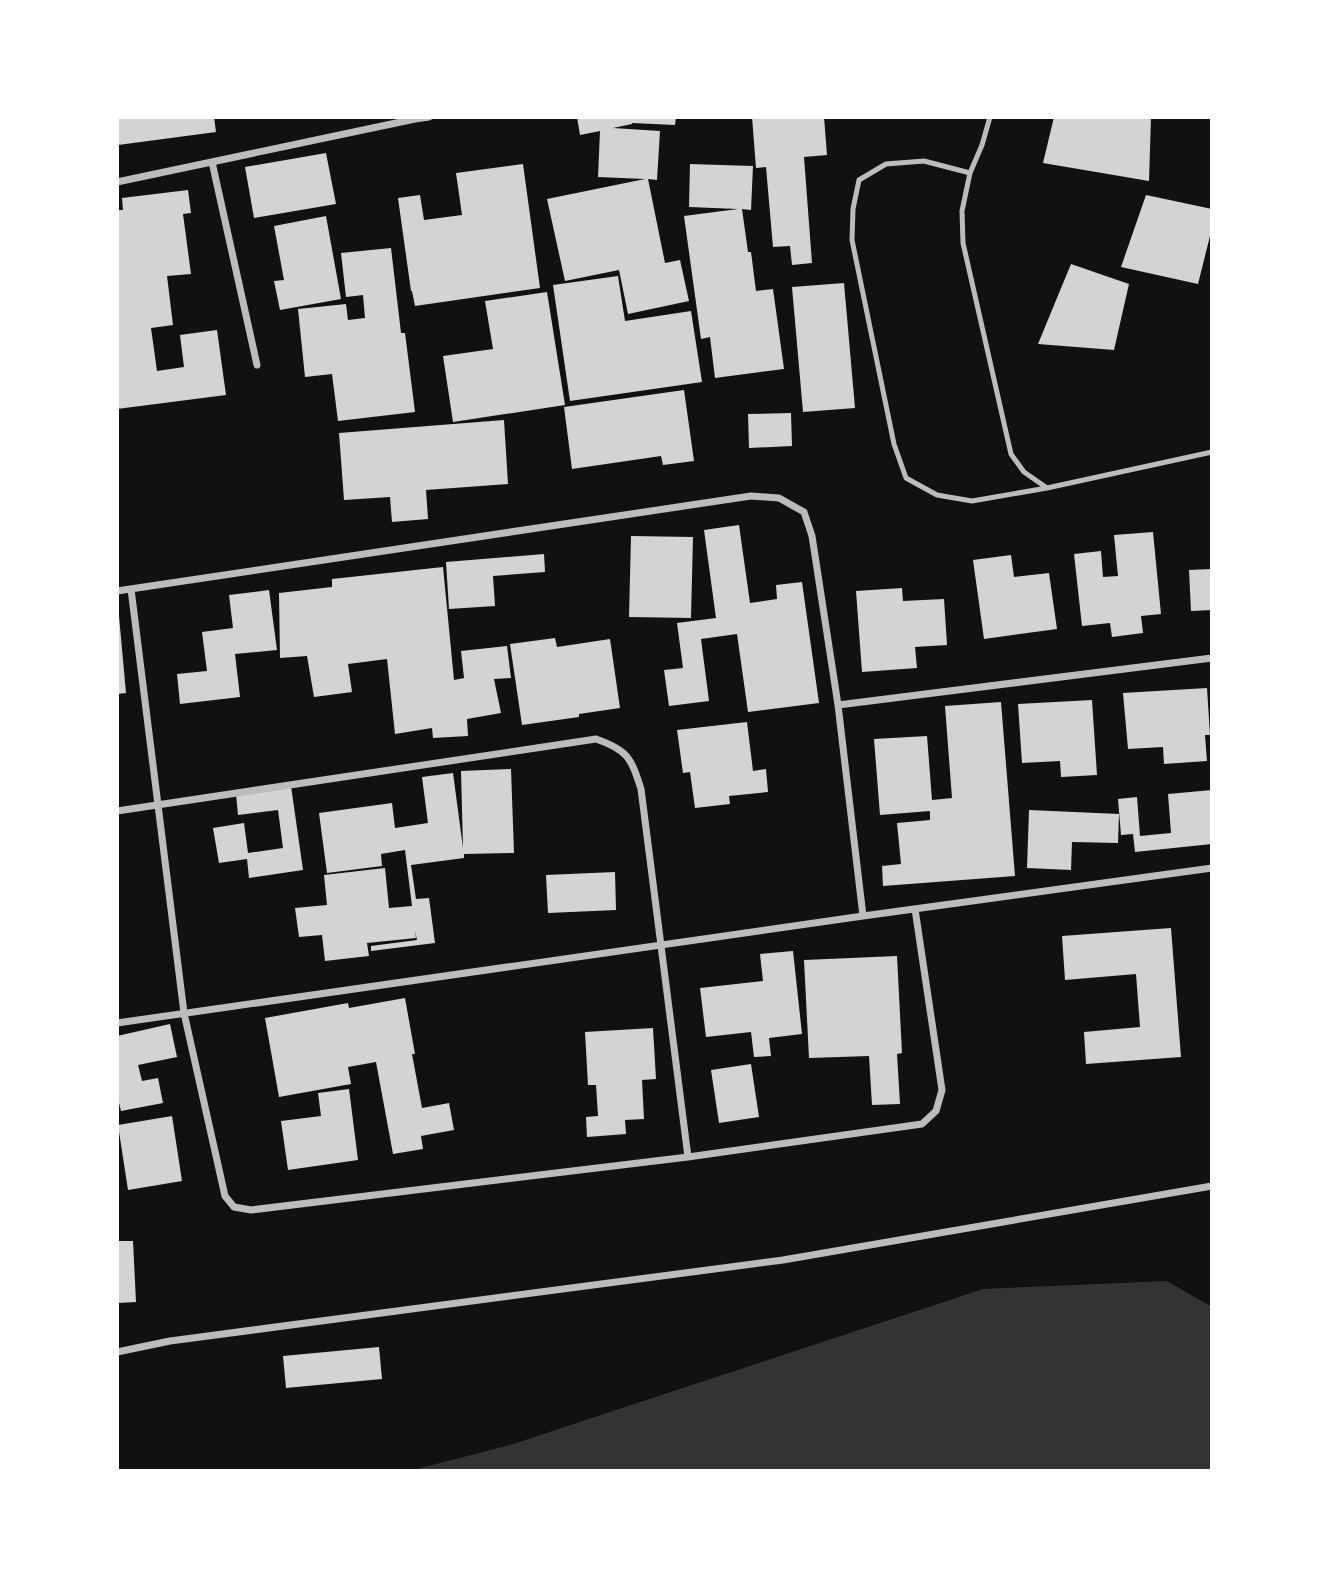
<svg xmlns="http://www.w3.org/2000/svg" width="1329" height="1588" font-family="Lato,sans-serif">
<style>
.water{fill:#333}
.building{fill:#d3d3d3}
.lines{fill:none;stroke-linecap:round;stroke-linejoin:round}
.service{stroke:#bcbcbc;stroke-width:5}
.minor{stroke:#bcbcbc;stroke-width:7}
</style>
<rect width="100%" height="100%" fill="#111"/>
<!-- water -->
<path class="water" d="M1167,1281L1212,1307V1471H409L510,1445L983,1289Z"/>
<!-- building -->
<path class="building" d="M117,117H214L216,132L118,145Z
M577,117H676L675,125L632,123V124L613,128L660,131L657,180L648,179L665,263L680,260L689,301L628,314L619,270L565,281L547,199L645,179L598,177L600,131L580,135Z
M752,117H824L827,155L804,157L812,263L792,265L790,246L773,247L766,167L756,168Z
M1054,117H1151L1149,181L1043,163Z
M326,153L336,204L254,218L245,167Z
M523,164L540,288L415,306L412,291H411L398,198L420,195L424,220L462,215L456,173Z
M690,164L753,166L751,210L742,209L748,252H751L756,291L773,289L784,369L715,378L710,337L701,339L684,216L738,209L689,207Z
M188,190L191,213L183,214L191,274L167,276L173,325L151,328L157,371L184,367L180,335L217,330L226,395L117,409V210H123L122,198Z
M1146,195L1212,209V228L1198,284L1121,267Z
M326,216L341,299L280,310L274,281L284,280L274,226Z
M391,248L401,333H405L415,412L338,421L332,374L305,377L298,309L346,304L348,320L365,318L363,295L346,297L341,253Z
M1071,264L1129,284L1114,350L1038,344Z
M618,276L625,321L691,311L702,382L570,401L553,285Z
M844,283L855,408L803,412L792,287Z
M547,292L565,405L453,422L443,356L493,349L485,301Z
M684,390L694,461L663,465L661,456L572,469L564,407Z
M791,413L792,446L749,448L748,414Z
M504,420L508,484L426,490L428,519L392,522L390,497L344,500L339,433Z
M739,525L750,603L777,599L776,585L802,582L819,703L748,712L737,634L701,639L709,701L669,706L664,670L683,668L677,623L716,618L704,530Z
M1153,532L1161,614L1141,616L1143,633L1112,637L1110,623L1082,626L1074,554L1101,551L1103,577L1118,576L1114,535Z
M631,536L693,537L691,618L629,617Z
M544,554L545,572L493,576L495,606L449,609L446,562Z
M1011,555L1014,577L1049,573L1057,629L984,639L973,560Z
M443,567L454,680L464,678L461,651L507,646L511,678L494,679L501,713L467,719L468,736L433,738L432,728L395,734L387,659L348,664L352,692L314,697L307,656L280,658L279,593L332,587V579Z
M1212,569V610L1191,611L1189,570Z
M902,588L903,601L944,599L947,645L915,647L917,668L862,672L856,591Z
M269,590L277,650L235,654L240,697L180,704L177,674L207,671L202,632L233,628L229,595Z
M117,616H119L126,693L117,694Z
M555,638L557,647L610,639L620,708L579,714V717L522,725L510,644Z
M1207,688L1210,735H1205L1207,761L1164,764L1163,747L1128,749L1123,693Z
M1092,700L1097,775L1061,777L1060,761L1022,763L1018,704Z
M1001,702L1015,876L883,886L882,866L901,864L897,823L930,820V811L880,815L874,739L927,736L932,800L952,798L945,706Z
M747,722L753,771L766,769L768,792L729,796L730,804L695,808L690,772L683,773L677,730Z
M511,769L514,853L464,854V858L411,865L416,899L429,898L435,943L371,951V946L417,940L415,931L416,938L367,943L369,956L325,961L322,935L299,937L295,908L327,905L324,875L385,868L389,908L412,906L405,850L381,854L382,866L327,873L319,813L392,803L395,828L428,823L422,777L453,773L463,848L461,771Z
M291,786L303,870L249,878L247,859L219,863L213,828L244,823L248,853L283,848L278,810L238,815L236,794Z
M1212,790V844L1135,852L1133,834L1121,835L1118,799L1137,797L1140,836L1171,833L1168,794Z
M1029,810L1119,814L1118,843L1072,842L1071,870L1027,868Z
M615,872L616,910L548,913L546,875Z
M1171,928L1181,1057L1086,1064L1084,1032L1140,1027L1136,974L1065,980L1062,936Z
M793,951L802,1034L769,1038L771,1056L754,1057L751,1032L706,1037L700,988L763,981L760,954Z
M897,956L902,1053L897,1054L900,1104L872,1105L869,1056L809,1058L804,960Z
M405,998L415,1054H412L422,1108L449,1103L454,1130L421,1136L423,1149L393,1154L376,1062L348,1067L351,1084L279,1097L265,1018L348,1003L349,1008Z
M170,1024L177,1057L138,1065L142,1081L158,1078L163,1103L121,1111L117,1095V1036Z
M653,1028L656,1079L642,1080L644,1119L625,1120L626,1134L587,1137L586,1117L598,1116L596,1085H588L585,1032Z
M751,1064L759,1117L719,1123L711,1070Z
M349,1089L358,1160L288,1170L281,1121L321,1116L318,1093Z
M172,1116L182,1181L128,1190L118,1125Z
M117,1241H133L136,1302L117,1303Z
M379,1347L382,1379L286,1388L283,1356Z"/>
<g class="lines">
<!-- service -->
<path class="service" d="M990,117L982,145L970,173L962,211L963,243L1011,454L1024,472L1047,488L1212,452
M970,173L924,161L886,164L859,180L853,209L852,240L894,444L906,478L937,495L972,501L1047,488"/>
<!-- minor -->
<path class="minor" d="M212,162L257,365
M117,182L415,119L429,117
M131,589L184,1013L225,1196L234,1207L251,1210L688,1157L922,1124L936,1111L942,1090L915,909
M117,591L751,496L779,498L804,512L812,536L838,705L863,916
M838,705L1212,658
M117,811L596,739C628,750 631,758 641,789L688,1157
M117,1023L863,916L1212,868
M117,1352L170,1341L783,1260L1212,1186"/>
</g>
<!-- border -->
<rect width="1329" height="1588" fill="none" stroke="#ffffff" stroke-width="238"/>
</svg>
